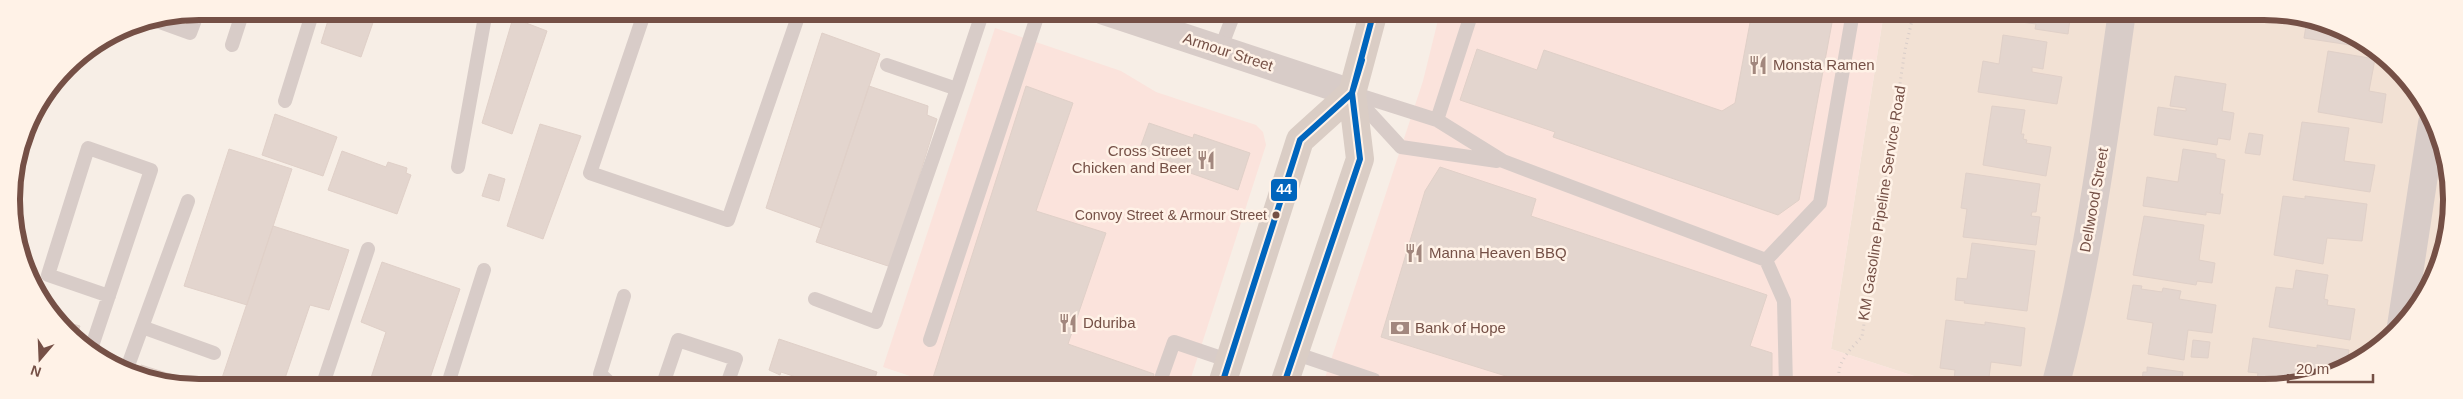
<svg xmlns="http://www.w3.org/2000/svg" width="2463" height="399" font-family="Arial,sans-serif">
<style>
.residential{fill:#f2e1d4}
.commercial{fill:#fbe3dc}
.building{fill:#e3d5ce;stroke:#e0d0c8}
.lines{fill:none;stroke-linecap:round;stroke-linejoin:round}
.path{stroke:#d8ccc8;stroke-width:3;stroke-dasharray:1 4;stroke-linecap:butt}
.service{stroke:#d8ccc8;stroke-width:14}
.minor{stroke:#d8ccc8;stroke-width:28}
.tertiary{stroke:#d8ccc8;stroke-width:28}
.primary{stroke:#dacdc5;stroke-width:28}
.bus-1-casing{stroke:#fff2e7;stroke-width:10}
.bus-1{stroke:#0065bd;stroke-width:6}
.bus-dot{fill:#755046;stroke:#fff2e7;stroke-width:2}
.labels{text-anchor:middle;stroke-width:5;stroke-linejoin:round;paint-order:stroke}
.bus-label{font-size:14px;fill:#755046;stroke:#fff2e7;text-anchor:end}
.street-label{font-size:15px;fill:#755046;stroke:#fff2e7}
.poi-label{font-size:15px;fill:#755046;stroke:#fff2e7;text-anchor:start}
.rim{fill:none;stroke:#755046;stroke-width:6}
.line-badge{stroke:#fff2e7;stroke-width:2}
.badge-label{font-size:14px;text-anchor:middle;font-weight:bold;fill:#fff}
</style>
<rect width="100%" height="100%" fill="#f7eee6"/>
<!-- residential -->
<path class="residential" d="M1884,12H2276L2347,31L2405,76L2442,139L2451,212L2432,283L2396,333L2347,368L2276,387H1948L1831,349Z"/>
<!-- commercial -->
<path class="commercial" d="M1440,12H1884L1831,349L1948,387H1322L1423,81Z
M995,28L1121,71L1156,92L1256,125L1263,132L1266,145L1188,387H943L883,367Z"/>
<!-- building -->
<path class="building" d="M331,11H377L361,57L321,43Z
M1752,12H1834L1799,200L1778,215L1553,137L1555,132L1460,100L1477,49L1537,70L1544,50L1722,111L1735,103Z
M2006,12H2071L2068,34L2035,29L2036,24L2005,20Z
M513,18L547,31L512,134L482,123Z
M2307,20L2347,31L2370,48L2304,38Z
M822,33L880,54L821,228L766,208Z
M2003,35L2047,42L2043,69L2032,67V72L2062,77L2057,104L1978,92L1983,61L1999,64Z
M2328,51L2375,59L2369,91L2386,94L2382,123L2318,112Z
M2175,76L2226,84L2222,111L2234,113L2230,140L2218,138L2217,145L2154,135L2158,107L2186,111V108L2170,106Z
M869,86L928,106L927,115L937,119L891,267L816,242Z
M1026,86L1073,103L1036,211L1106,233L1068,344L1154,374L1150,387H943L931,384Z
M1992,106L2025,110L2021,134H2024L2023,139L2027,140L2026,143L2051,147L2046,176L1983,165Z
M275,114L337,137L323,176L262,155Z
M2302,122L2349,128L2344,161L2375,165L2370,192L2293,180Z
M1149,123L1193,138L1194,134L1250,153L1238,190L1182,170L1183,166L1139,151Z
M540,124L581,136L543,239L507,226Z
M2249,133L2263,135L2260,155L2245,153Z
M229,149L292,169L247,305L184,286Z
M2183,149L2216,154V158L2225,160L2220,194H2223L2220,214L2206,212V215L2143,206L2147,177L2178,182Z
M342,151L386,167L388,162L407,168L406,173L411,175L397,214L328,190Z
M1440,167L1536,199L1531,216L1767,295L1750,346L1772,353V387H1541L1381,337L1425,191Z
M1966,173L2040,184L2036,212H2032L2031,216L2040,217L2036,245L1963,237L1967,209L1961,208Z
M489,174L505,179L499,201L482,196Z
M2283,196L2305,199V196L2367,204L2362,241L2327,238L2323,264L2274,255Z
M2144,216L2204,225L2199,260L2215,263L2212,283L2197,281L2196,285L2133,275Z
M273,226L349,250L329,310L310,305L282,387H219Z
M1972,243L2035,251L2027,311L1964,303L1965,301L1955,300L1957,278L1967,279Z
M382,262L460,289L427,387H368L386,332L361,322Z
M2296,270L2328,275L2324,299L2328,300L2327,305L2355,309L2350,340L2269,327L2276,287L2293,289Z
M2133,285L2142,286L2141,289L2162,292L2163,288L2181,291L2179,299L2216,305L2212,333L2188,330L2184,360L2148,354L2153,323L2127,319Z
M55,319L80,326L76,337L58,324Z
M1946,320L1985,325V322L2025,328L2021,366L1991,362L1988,385L1954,380L1955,370L1940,368Z
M2253,338L2317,348V345L2349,350L2346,369L2276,387H2256L2258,373L2248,372Z
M779,339L877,372L872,387H810L811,382L781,372L780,375L769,370Z
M2193,340L2210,342L2208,358L2191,357Z
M141,365L186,379L183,386L138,374Z
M2147,367L2183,372L2181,387H2141L2143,372H2147Z"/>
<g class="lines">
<!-- path -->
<path class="path" d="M1843,387C1830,369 1850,349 1862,337L1905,50L1914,12"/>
<!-- service -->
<path class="service" d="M645,11L590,173L728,220L800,11
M154,20L190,33L198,12
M232,45L243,11
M1220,50L1235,11
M887,65L957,89L983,11
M1352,93L1437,120L1503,161L1766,260L1820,203L1853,12
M1356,98L1401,147L1497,161
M285,101L313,11
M1437,120L1472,12
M458,167L486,11
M1766,260L1784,301L1786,387
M815,299L876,322L957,89
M142,327L214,353
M930,340L1039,11
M91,349L151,170L88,148L48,275L109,296
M1294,353L1374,380
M126,371L188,201
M322,387L368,249
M447,387L484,270
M614,387L600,374L624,296
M662,387L678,340L736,359L726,387
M1158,387L1174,342L1230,361"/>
<!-- minor -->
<path class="minor" d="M2401,326L2432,123
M2055,387C2088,264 2104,138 2122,12"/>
<!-- tertiary -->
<path class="tertiary" d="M1104,11L1352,93"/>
<!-- primary -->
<path class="primary" d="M1221,387L1300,140L1352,93
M1283,387L1360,159L1352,93L1374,11"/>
<!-- bus-1 casing -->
<g class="bus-1-casing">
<path id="bus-1" d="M1221,387L1300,140L1352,93L1374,11
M1283,387L1360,159L1352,93L1362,60"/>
</g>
<!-- bus-1 -->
<use href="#bus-1" class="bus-1"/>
</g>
<!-- icons -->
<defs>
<g id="restaurant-bare" transform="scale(1.5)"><path d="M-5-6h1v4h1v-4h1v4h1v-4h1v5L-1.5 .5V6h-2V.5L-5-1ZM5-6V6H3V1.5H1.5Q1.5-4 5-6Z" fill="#a2877e" stroke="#fff2e7" stroke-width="2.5" paint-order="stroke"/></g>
<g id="bank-bare" transform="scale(1.5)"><path d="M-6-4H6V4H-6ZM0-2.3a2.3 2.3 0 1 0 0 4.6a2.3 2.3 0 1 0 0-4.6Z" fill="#a2877e" stroke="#fff2e7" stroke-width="2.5" paint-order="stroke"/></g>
</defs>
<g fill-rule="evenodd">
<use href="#restaurant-bare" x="1758" y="65"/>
<use href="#restaurant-bare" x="1206" y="160"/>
<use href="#restaurant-bare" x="1414" y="253"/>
<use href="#restaurant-bare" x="1068" y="323"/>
<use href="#bank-bare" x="1400" y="328"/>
</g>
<!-- markers -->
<circle class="bus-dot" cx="1276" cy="215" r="4.5"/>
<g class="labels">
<!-- bus labels -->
<g class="bus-label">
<text x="1267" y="220">Convoy Street &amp; Armour Street</text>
</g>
<!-- street labels -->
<g class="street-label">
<text transform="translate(1228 52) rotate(18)" y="5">Armour Street</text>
<text transform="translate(2094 200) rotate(-80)" y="5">Dellwood Street</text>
<text transform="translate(1882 203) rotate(-81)" y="5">KM Gasoline Pipeline Service Road</text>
</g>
<!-- poi labels -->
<g class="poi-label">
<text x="1773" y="70">Monsta Ramen</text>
<text x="1191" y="156" text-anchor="end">Cross Street<tspan x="1191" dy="17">Chicken and Beer</tspan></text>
<text x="1429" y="258">Manna Heaven BBQ</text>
<text x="1083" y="328">Dduriba</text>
<text x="1415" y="333">Bank of Hope</text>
</g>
</g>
<!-- crop -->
<path d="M0 0H2463V399H0ZM199 20H2264A179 179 0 0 1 2443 199V200A179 179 0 0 1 2264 379H199A179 179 0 0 1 20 200V199A179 179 0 0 1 199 20Z" fill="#fff2e7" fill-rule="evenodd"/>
<path class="rim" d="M199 20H2264A179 179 0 0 1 2443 199V200A179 179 0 0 1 2264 379H199A179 179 0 0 1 20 200V199A179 179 0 0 1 199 20Z"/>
<rect class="line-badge" x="1270" y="178" width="28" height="24" rx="5" fill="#0065bd"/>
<g class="badge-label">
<text x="1284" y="194">44</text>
</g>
<!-- north arrow -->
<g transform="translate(40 359) rotate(199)" stroke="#fff2e7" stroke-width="4" paint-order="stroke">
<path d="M0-4L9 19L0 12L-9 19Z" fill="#755046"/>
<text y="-8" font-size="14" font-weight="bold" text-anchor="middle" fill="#755046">N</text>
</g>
<!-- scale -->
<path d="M2288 374v8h85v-8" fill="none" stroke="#755046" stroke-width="2.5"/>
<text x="2296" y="374" font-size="15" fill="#755046" stroke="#fff2e7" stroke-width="4" paint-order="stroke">20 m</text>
</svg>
